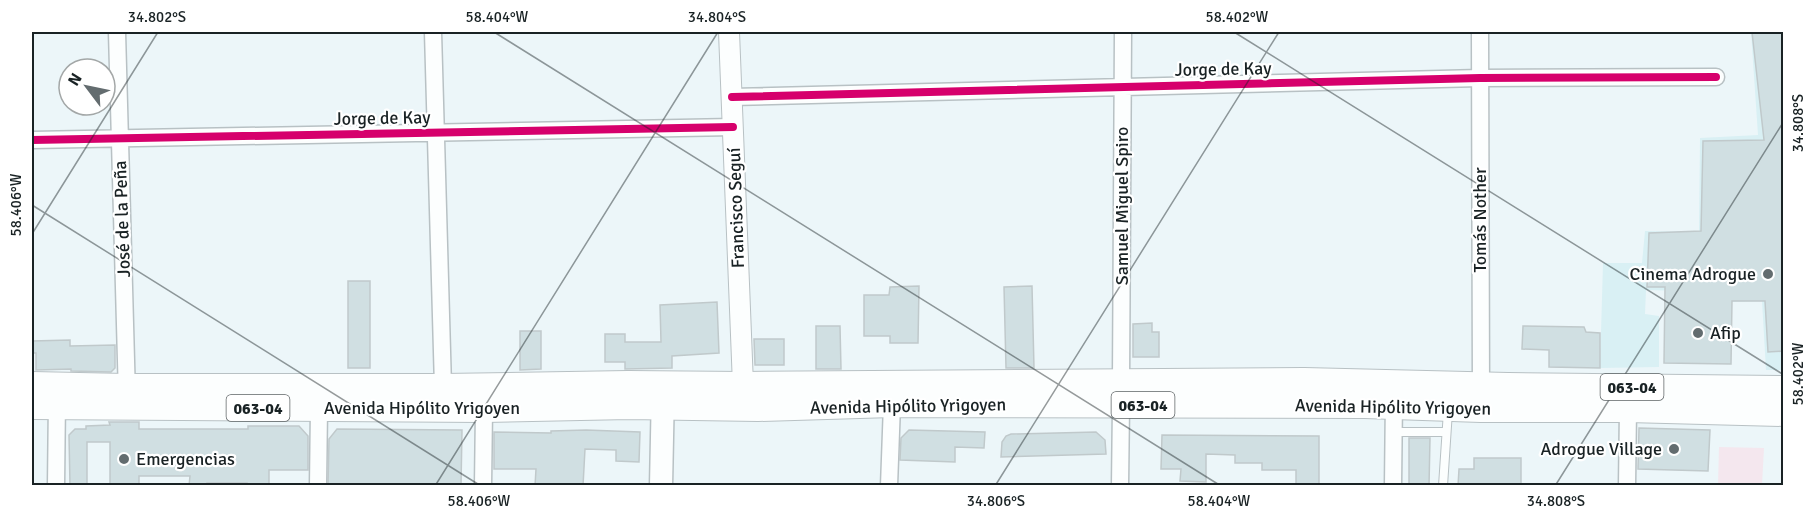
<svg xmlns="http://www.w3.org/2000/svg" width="1815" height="517" font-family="Signika,sans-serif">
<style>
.built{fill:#d9f0f4}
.green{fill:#f4e7ee}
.building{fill:#d0dfe2;stroke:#c0c9cb;stroke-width:1.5}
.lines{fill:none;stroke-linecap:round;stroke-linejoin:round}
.service-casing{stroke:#b8c1c4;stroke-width:10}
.minor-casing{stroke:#b8c1c4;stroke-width:19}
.tertiary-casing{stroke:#b8c1c4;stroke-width:22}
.secondary-casing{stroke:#b8c1c4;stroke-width:25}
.primary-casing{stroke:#b8c1c4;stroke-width:28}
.service{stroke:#fcfefe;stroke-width:8}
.minor{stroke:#fcfefe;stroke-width:16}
.tertiary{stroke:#fcfefe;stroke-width:20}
.secondary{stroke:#fcfefe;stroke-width:22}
.primary{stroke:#fcfefe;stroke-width:26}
.cycleway-casing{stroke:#fff;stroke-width:11}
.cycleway{stroke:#d6006c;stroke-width:8}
.ticks{fill:none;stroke:#192224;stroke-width:1.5;stroke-opacity:0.45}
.poi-dot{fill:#636c6f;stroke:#fff;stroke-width:2}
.labels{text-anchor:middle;stroke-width:4.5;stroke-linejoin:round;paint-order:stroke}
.shield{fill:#fff;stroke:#5e6466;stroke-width:1.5}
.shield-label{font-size:16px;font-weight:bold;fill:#192224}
.street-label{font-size:18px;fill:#192224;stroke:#fff}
.poi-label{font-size:18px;fill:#192224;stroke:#fff;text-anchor:end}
.neatline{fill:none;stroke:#192224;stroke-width:2}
.ticks-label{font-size:15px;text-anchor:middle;fill:#192224}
</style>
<rect width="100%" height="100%" fill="#ecf6f9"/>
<!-- built -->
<path class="built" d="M1751,32H1783V370H1766L1762,301L1723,302L1721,292L1646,290L1645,314L1659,316V367L1600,368L1603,263H1642L1645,231L1699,232L1700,138L1758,135Z"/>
<!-- green -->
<path class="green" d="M1719,447L1764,448L1762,485H1718Z"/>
<!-- building -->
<path class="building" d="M1752,32H1784V351L1768,352L1765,301H1732L1731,364L1664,363L1665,287H1647L1649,233L1701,231L1703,141L1764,140Z
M348,281H370V368H348Z
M919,286L918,343H890V336H864V295H889L890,287Z
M1032,286L1034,368H1006L1004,287Z
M717,302L719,353L672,356V368L625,369V362H605V334H625V342H661L660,305Z
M1152,323V332H1159V357H1133V324Z
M816,326H840L841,369H816Z
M1523,326L1584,327L1586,332L1600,333V368L1549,367V350L1522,349Z
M520,331H541V369L520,370Z
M754,339H784V365H755Z
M70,340V346L115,345V368L111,372L71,371V369L36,370V353H32V341Z
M109,422H139V429H248V426H299L308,436V470H269V486H247V483H207V486H189L190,476H139V486H110V442H87V486H70L69,435L75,429H86V426L110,425Z
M1639,428L1710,430L1708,471L1638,469Z
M337,429L462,430L461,486H328L329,439Z
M586,430L640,432L639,462L616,461V450L585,449L583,486H535L536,469H494V432L551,433V431Z
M909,430L985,432L984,448L955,447V462L900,460L901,438Z
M1096,432L1105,440L1106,454L1001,457L1002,442L1006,436L1011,434Z
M1162,435L1319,436V486H1296V470H1262V463H1235V455L1206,454V482L1180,481L1181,469H1161Z
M1409,438H1430L1429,486H1409Z
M1474,458H1521V486H1458L1459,469H1474Z"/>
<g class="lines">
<!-- service casing -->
<g class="service-casing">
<path id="service" d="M1394,432H1446
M1443,486L1448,411"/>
</g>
<!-- minor casing -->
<g class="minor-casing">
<path id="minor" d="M117,32L127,397
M433,32L443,387
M1480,32L1481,394
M732,97L1480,78L1716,77
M32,140L733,127
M1121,381L1123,32
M56,486L57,398
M318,486L319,408
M483,486L484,409
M889,486L892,404
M1120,486L1121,405
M1393,486L1394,396
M1627,486L1628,409"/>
</g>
<!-- tertiary casing -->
<g class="tertiary-casing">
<path id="tertiary" d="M729,32L743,385L742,399"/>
</g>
<!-- secondary casing -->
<g class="secondary-casing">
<path id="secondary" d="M661,486L663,389"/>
</g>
<!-- primary casing -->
<g class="primary-casing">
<path id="primary" d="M32,385L126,387H443L628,384L743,385L1304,381L1508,386L1784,389
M32,406L484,409L629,406L758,408L892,404L1365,405L1481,409H1628L1784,413"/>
</g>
<!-- service -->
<use href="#service" class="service"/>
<!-- minor -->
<use href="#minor" class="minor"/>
<!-- tertiary -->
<use href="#tertiary" class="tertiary"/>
<!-- secondary -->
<use href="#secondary" class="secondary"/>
<!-- primary -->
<use href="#primary" class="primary"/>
<!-- cycleway casing -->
<g class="cycleway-casing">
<path id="cycleway" d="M732,97L1480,78L1716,77
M32,140L733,127"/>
</g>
<!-- cycleway -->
<use href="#cycleway" class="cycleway"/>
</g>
<!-- ticks -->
<path class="ticks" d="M494,32L1221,486M1234,32L1784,375M32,205L481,486M32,234L158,32M435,486L718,32M995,486L1279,32M1555,486L1784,121"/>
<!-- markers -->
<g class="poi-dot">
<circle cx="1768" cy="274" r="6"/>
<circle cx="1698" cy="333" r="6"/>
<circle cx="1674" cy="449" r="6"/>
<circle cx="124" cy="459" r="6"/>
</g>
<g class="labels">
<!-- shield labels -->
<g class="shield">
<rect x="1600.5" y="374" width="63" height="26" rx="4.5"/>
<rect x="1111.5" y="392" width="63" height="26" rx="4.5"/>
<rect x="226.5" y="395" width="63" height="26" rx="4.5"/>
</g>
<g class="shield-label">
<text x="1632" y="393">063-04</text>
<text x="1143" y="411">063-04</text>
<text x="258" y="414">063-04</text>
</g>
<!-- street labels -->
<g class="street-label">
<text transform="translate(1223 69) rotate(-1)" y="6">Jorge de Kay</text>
<text transform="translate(382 118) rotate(-1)" y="6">Jorge de Kay</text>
<text transform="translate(1122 206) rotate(-90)" y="6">Samuel Miguel Spiro</text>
<text transform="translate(736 208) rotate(-92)" y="6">Francisco Seguí</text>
<text transform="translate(122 219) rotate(-92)" y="6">José de la Peña</text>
<text transform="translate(1480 220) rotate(-90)" y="6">Tomás Nother</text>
<text transform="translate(908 406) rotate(-1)" y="6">Avenida Hipólito Yrigoyen</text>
<text transform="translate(1393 407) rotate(1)" y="6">Avenida Hipólito Yrigoyen</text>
<text x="422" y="414">Avenida Hipólito Yrigoyen</text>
</g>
<!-- poi labels -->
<g class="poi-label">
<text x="1756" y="280">Cinema Adrogue</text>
<text x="1710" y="339" text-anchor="start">Afip</text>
<text x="1662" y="455">Adrogue Village</text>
<text x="136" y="465" text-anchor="start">Emergencias</text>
</g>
</g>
<!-- border -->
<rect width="1815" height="517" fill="none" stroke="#ffffff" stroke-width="66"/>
<!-- north arrow -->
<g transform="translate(87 87) rotate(302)"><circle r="28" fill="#ffffff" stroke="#a3a7a7" stroke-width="1.5"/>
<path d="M0-4.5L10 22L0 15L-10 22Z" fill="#636c6f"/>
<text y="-9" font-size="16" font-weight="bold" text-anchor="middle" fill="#192224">N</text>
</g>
<rect x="33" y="33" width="1749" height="451" class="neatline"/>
<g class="ticks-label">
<text x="157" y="22">34.802°S</text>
<text x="497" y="22">58.404°W</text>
<text x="717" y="22">34.804°S</text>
<text x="1237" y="22">58.402°W</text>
<text transform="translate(1798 123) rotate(-90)" y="5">34.808°S</text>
<text transform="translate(16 205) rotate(-90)" y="5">58.406°W</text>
<text transform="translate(1798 374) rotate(-90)" y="5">58.402°W</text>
<text x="479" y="506">58.406°W</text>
<text x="996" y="506">34.806°S</text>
<text x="1219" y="506">58.404°W</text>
<text x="1556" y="506">34.808°S</text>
</g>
</svg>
